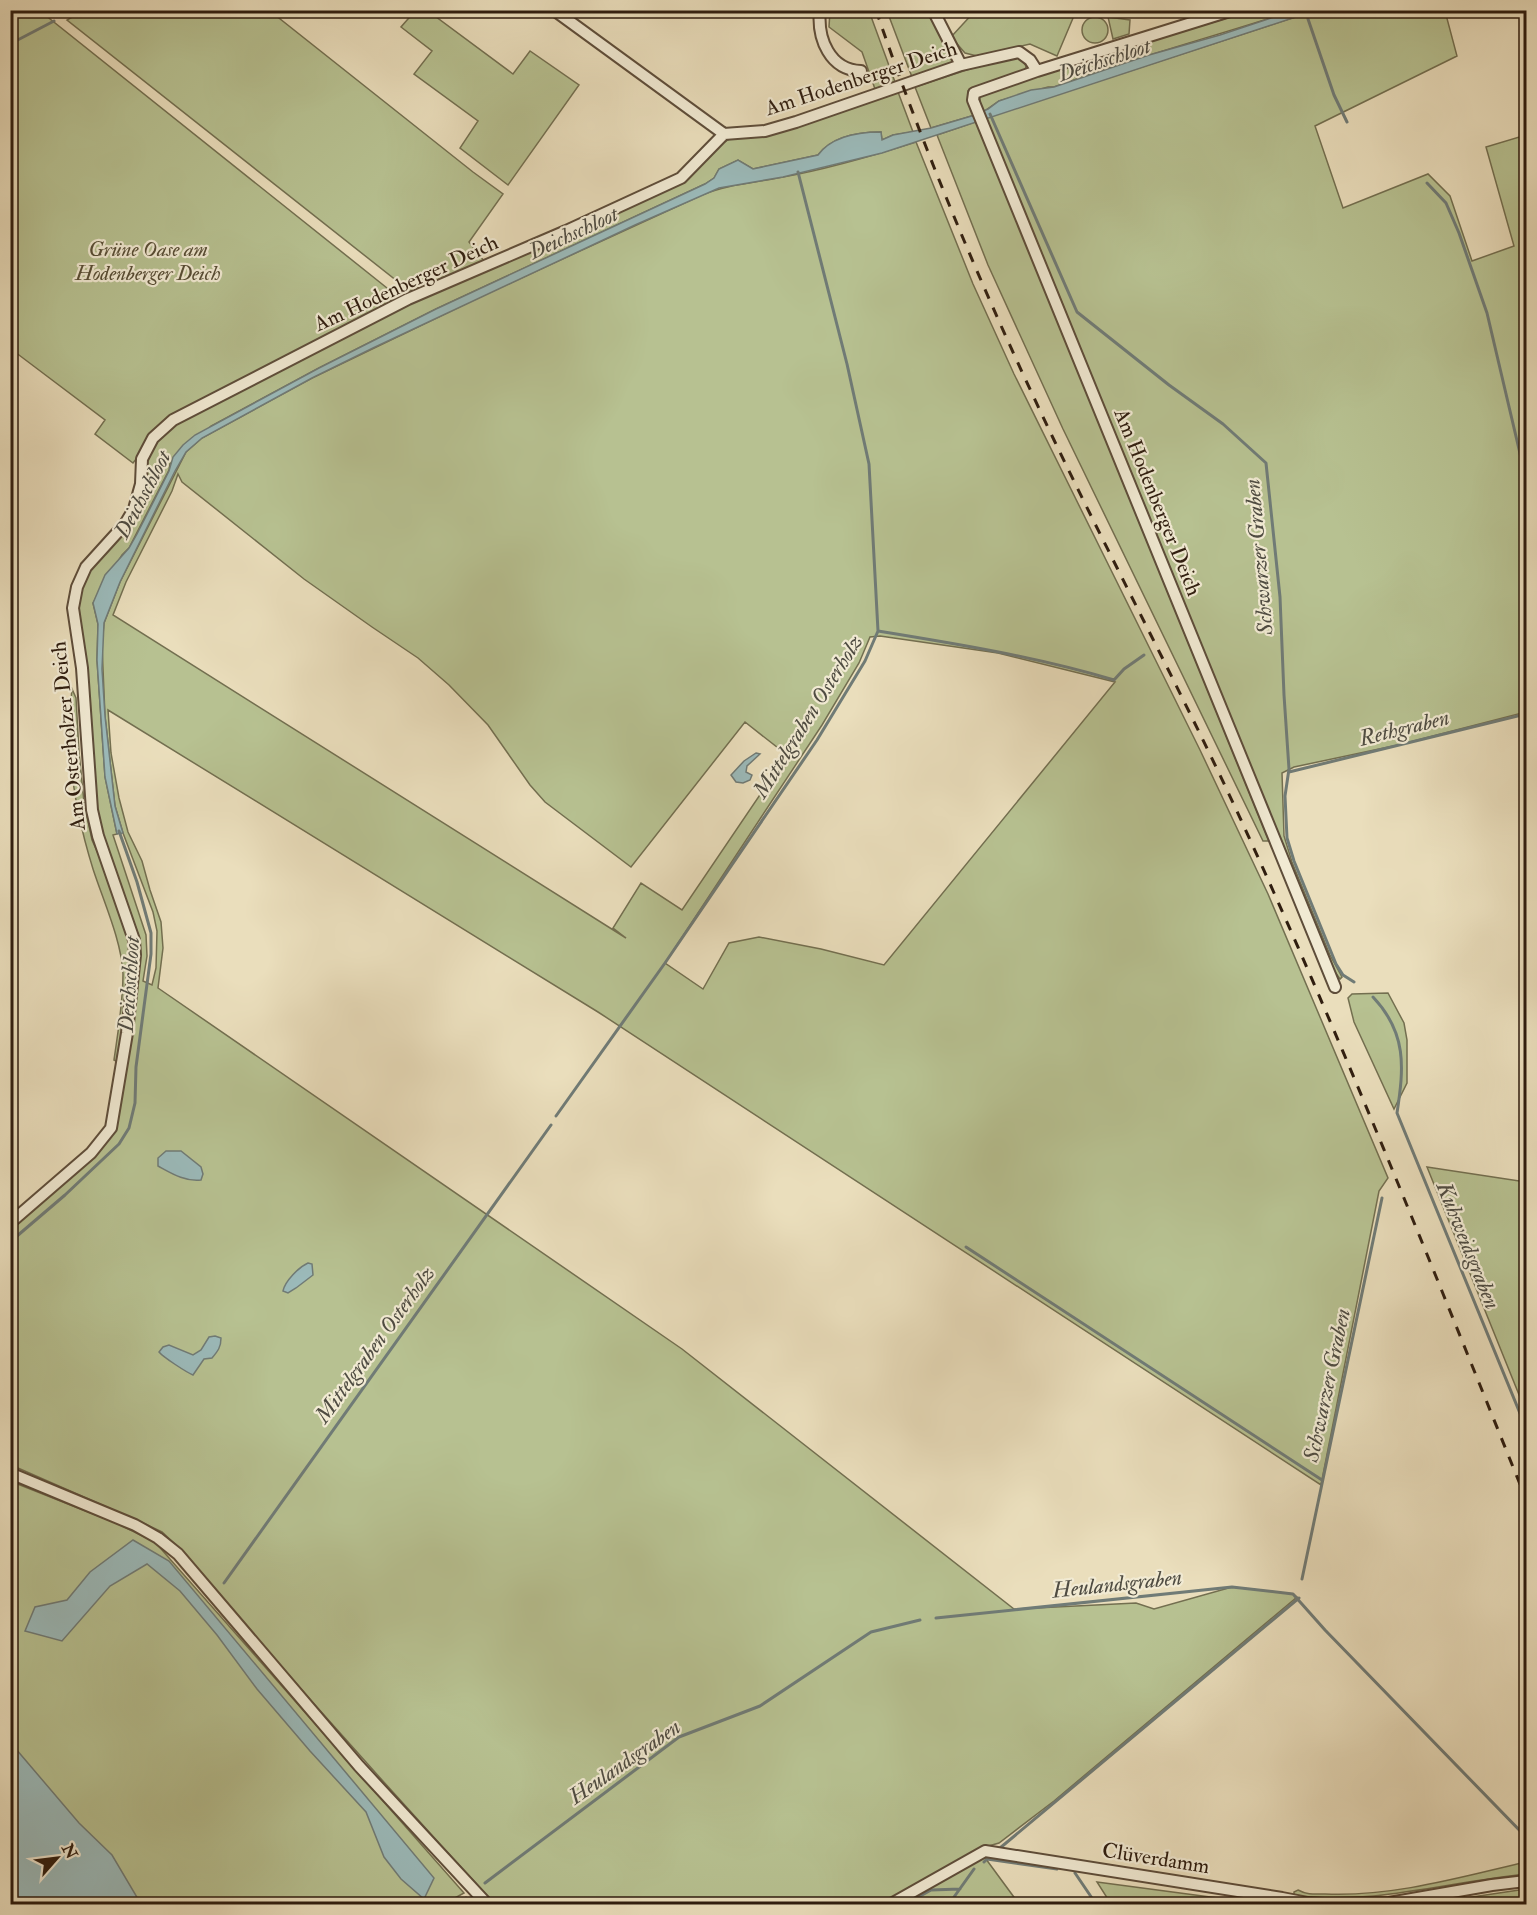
<svg xmlns="http://www.w3.org/2000/svg" width="1537" height="1915" font-family="'IM FELL Double Pica',serif">
<style>
.green{fill:#b7c191;stroke:#736f50;stroke-width:1.5;fill-rule:evenodd}
.water{fill:#9bbaba;stroke:#707b76;stroke-width:1.5}
.lines{fill:none;stroke-linecap:round;stroke-linejoin:round}
.stream{stroke:#707b76;stroke-width:3}
.minor-casing{stroke:#5e4d3a;stroke-width:14}
.minor{stroke:#f1ead3;stroke-width:10}
.rail{stroke:#2f1d0f;stroke-width:3;stroke-dasharray:10 10;stroke-linecap:butt}
.labels{text-anchor:middle;stroke-width:4.5;stroke-linejoin:round;paint-order:stroke}
.street-label{font-size:21px;fill:#2f1d0f;stroke:#f1ead3}
.park-label{font-size:21px;font-style:italic;fill:#584e36;stroke:#f1ead3}
.water-label{font-size:22px;font-style:italic;fill:#4f4c42;stroke:#f1ead3}
</style>
<rect width="100%" height="100%" fill="#eadebc"/>
<filter id="stains"><feTurbulence type="fractalNoise" baseFrequency=".00333" numOctaves="4"/><feColorMatrix values="0 0 0 0 .2 0 0 0 0 .09 0 0 0 0 .02 0 0 0 .5 -.17"/></filter>
<radialGradient id="worn" r=".72"><stop offset=".6" stop-color="#630" stop-opacity="0"/><stop offset="1" stop-color="#630" stop-opacity=".3"/></radialGradient>
<!-- green -->
<path class="green" d="M84,10L270,11L473,172L503,194L469,242L484,261L410,294L405,292L402,285L67,20Z
M11,11H40L392,292L395,295L396,301L168,418L133,463L95,434L105,420L11,349Z
M415,11H428L513,74L530,51L579,85L508,185L460,148L478,121L414,74L432,51L401,27Z
M830,11H869L895,82L875,89L862,52L829,27Z
M887,11H931L953,58L952,65L912,77Z
M975,11H1076L1057,56L1030,44L977,56L965,53L951,37Z
M1250,11H1292C1213,37 1132,58 1054,87H1048L999,101L983,112L982,107H980V96L984,92Z
M1314,11H1445L1457,56L1315,126L1343,208L1428,174L1450,196L1472,261L1514,246L1486,147L1526,135V712L1398,745L1294,767L1282,773L1284,836L1292,862L1330,955L1342,977L1340,979L1330,965L1060,298L985,118Z
M1108,17L1130,20L1129,34L1113,39Z
M1082 30a13 13 0 1 1 26 0a13 13 0 1 1-26 0Z
M1009,56L1020,57L1026,66L1025,71L1017,75L968,91L975,115L931,128L915,87Z
M898,92L913,132L893,135L882,140L881,132C858,132 832,136 818,155L753,169L738,160L719,169L714,178L705,184L436,309L319,368L211,426L170,464L169,470L129,548L122,555L93,603L98,624L97,660L105,777L117,834L113,835L146,935L147,956L143,981L152,985L156,968L157,931L153,912L123,833L115,806L105,716L102,645L104,623L120,582L186,452L202,438L312,378L482,296L702,195C728,184 755,183 783,177C828,169 872,156 916,142L973,284L1014,374L1200,750L1268,894L1388,1178L1379,1191L1321,1485L598,1012L108,710L111,753L119,798L128,832L142,861L150,890L161,922L163,948L158,988L682,1349L1014,1609L1136,1603L1154,1609L1232,1587L1293,1594L1297,1597L1054,1801L999,1843L985,1847L881,1904H495C387,1787 281,1668 177,1546L162,1532L143,1523L11,1465L10,1229L85,1165L115,1130L126,1066L114,1060C118,1032 123,1003 123,974C122,942 103,900 93,869C75,811 64,749 72,689L76,698L79,752L84,802L92,840L139,944L138,934L99,826L95,796L78,616V598L84,579L93,566L120,536L152,447L173,424L403,306L681,182L719,145L731,138L744,136L764,137ZM178,474L182,482L304,579L372,627L418,658L449,685L488,725L530,785L545,802L631,867L745,722L787,755L682,910L641,883L613,928L626,938L113,615L126,582L172,491ZM880,636L998,653L1115,682L884,965L821,949L759,937L729,943L703,989L665,963L822,725L859,663L870,637Z
M978,121L1059,325L1269,841H1263L1063,429L988,265L937,135Z
M1388,993L1404,1023L1407,1040V1083L1394,1109L1354,1022L1348,998L1352,994Z
M1427,1167L1526,1182V1412Z
M10,1481L116,1523L155,1542L464,1893L444,1904H11Z
M983,1855L1019,1904H900Z
M1526,1862V1874C1448,1882 1374,1905 1294,1896V1892L1298,1890C1307,1895 1315,1894 1325,1894C1393,1897 1461,1877 1526,1862Z
M1097,1882L1263,1904H1111Z
M1526,1889V1904H1425Z"/>
<!-- water -->
<path class="water" d="M1292,11H1314L882,153L783,177L719,188L635,225L373,348L312,378L202,438L186,452L175,471L120,582L104,623L102,669L105,716L115,806L123,833L117,834L105,777L97,660L98,624L93,603L105,575L129,548L137,534L169,471L173,457L183,445L195,435L319,368L436,309L705,184L714,178L719,169L738,160L753,169L818,155C832,136 858,132 881,132L882,140L893,135L931,128L975,115L988,109L999,101L1031,90L1054,87L1149,55L1220,35Z
M756,753L760,754L747,766L746,772L752,775L750,780L743,783L736,782L731,775L744,761Z
M166,1151H181L201,1167L203,1174L201,1180C185,1182 171,1173 158,1166V1158Z
M308,1263L312,1264L313,1275L296,1288L288,1293L283,1291C285,1281 299,1267 308,1263Z
M215,1336L221,1338C221,1347 218,1351 212,1358L204,1359L193,1375C186,1372 163,1357 159,1352L163,1347L169,1345L193,1355L201,1350L209,1337Z
M133,1540L169,1561L434,1878L424,1899L401,1879L384,1857L366,1812L310,1751L257,1689L217,1635L180,1591L147,1564L110,1586L62,1641L25,1631L35,1607L67,1600L90,1572Z
M10,1742L79,1823L112,1855L141,1904H11Z"/>
<g class="lines">
<!-- stream -->
<path class="stream" d="M64,16L77,10
M1308,19L1334,95L1347,122
M10,44L54,21
M990,114L1077,312L1169,385L1223,424L1266,463L1280,597L1284,695L1289,769L1285,796L1287,838L1294,861L1336,964L1343,975L1354,982
M1427,183L1446,203L1459,233L1487,313L1526,479
M878,631C958,644 1037,657 1114,680L1124,669L1144,655
M1289,772L1526,714
M1373,997C1407,1033 1404,1067 1397,1113L1526,1428
M556,1116L665,963L817,740L865,661L878,631L869,464L847,364L798,172
M10,1242L65,1195L119,1144L129,1128L135,1103L136,1067L151,954V933L137,882L119,831
M966,1247L1322,1480
M1302,1579L1382,1198
M224,1583L551,1125
M936,1618L1232,1587L1293,1594L1325,1630L1526,1837
M1000,1848L1299,1598
M984,1862L987,1859L1057,1869
M1075,1873L1096,1904
M485,1883L679,1737L760,1706L871,1632L920,1620
M458,1904L466,1898
M906,1904L931,1890L960,1889
M949,1904L974,1869"/>
<!-- minor casing -->
<g class="minor-casing">
<path id="minor" d="M554,10L724,134
M820,10C817,39 830,70 861,71
M933,10L961,65
M1233,10L1037,71L974,93L973,100L1335,987
M10,1223L91,1153L111,1128L127,1033L135,955L134,940L98,836L92,810L82,668L73,608L77,587L86,567L125,524L134,509L141,484L142,459L153,438L173,420L408,299L566,231L681,178L724,134L765,131L796,122L961,65L1019,52L1030,60L1037,71
M10,1473L135,1525L158,1538L178,1554L359,1766L487,1904
M891,1904L985,1851L1282,1898L1308,1903L1324,1904
M1333,1904L1389,1903L1492,1885L1526,1881"/>
</g>
<!-- minor -->
<use href="#minor" class="minor"/>
<!-- rail -->
<path class="rail" d="M876,10C926,157 987,300 1054,440C1113,563 1177,683 1235,807C1340,1034 1432,1267 1526,1499"/>
</g>
<g class="labels">
<!-- street labels -->
<g class="street-label">
<text transform="translate(861 78) rotate(-18)" y="7">Am Hodenberger Deich</text>
<text transform="translate(406 283) rotate(-25)" y="7">Am Hodenberger Deich</text>
<text transform="translate(1158 502) rotate(68)" y="7">Am Hodenberger Deich</text>
<text transform="translate(68 736) rotate(-96)" y="7">Am Osterholzer Deich</text>
<text transform="translate(1156 1858) rotate(9)" y="7">Clüverdamm</text>
</g>
<!-- park labels -->
<g class="park-label">
<text x="148" y="256">Grüne Oase am<tspan x="148" dy="24">Hodenberger Deich</tspan></text>
</g>
<!-- water labels -->
<g class="water-label">
<text transform="translate(1104 59) rotate(-18)" y="8">Deichschloot</text>
<text transform="translate(573 232) rotate(-25)" y="8">Deichschloot</text>
<text transform="translate(142 494) rotate(-62)" y="8">Deichschloot</text>
<text transform="translate(1258 557) rotate(-95)" y="8">Schwarzer Graben</text>
<text transform="translate(807 716) rotate(-58)" y="8">Mittelgraben Osterholz</text>
<text transform="translate(1404 727) rotate(-14)" y="8">Rethgraben</text>
<text transform="translate(128 984) rotate(-86)" y="8">Deichschloot</text>
<text transform="translate(1469 1245) rotate(68)" y="8">Kuhweidsgraben</text>
<text transform="translate(374 1344) rotate(-54)" y="8">Mittelgraben Osterholz</text>
<text transform="translate(1326 1385) rotate(-78)" y="8">Schwarzer Graben</text>
<text transform="translate(1117 1583) rotate(-6)" y="8">Heulandsgraben</text>
<text transform="translate(624 1761) rotate(-35)" y="8">Heulandsgraben</text>
</g>
</g>
<!-- margin -->
<rect width="1537" height="1915" fill="none" stroke="#eadebc" stroke-width="36"/>
<rect x="12" y="12" width="1513" height="1891" fill="none" stroke="#2f1d0f" stroke-width="3"/>
<rect x="18" y="18" width="1501" height="1879" fill="none" stroke="#2f1d0f" stroke-width="1.5"/>
<!-- north arrow -->
<g transform="translate(57 1858) rotate(62)" stroke="#f1ead3" stroke-width="4.5" paint-order="stroke">
<path d="M0-4.5L10 22L0 15L-10 22Z" fill="#2f1d0f"/>
<text y="-9" font-size="16" font-weight="bold" text-anchor="middle" fill="#2f1d0f">N</text>
</g>
<rect width="100%" height="100%" filter="url(#stains)"/>
<rect width="100%" height="100%" fill="url(#worn)"/>
</svg>
